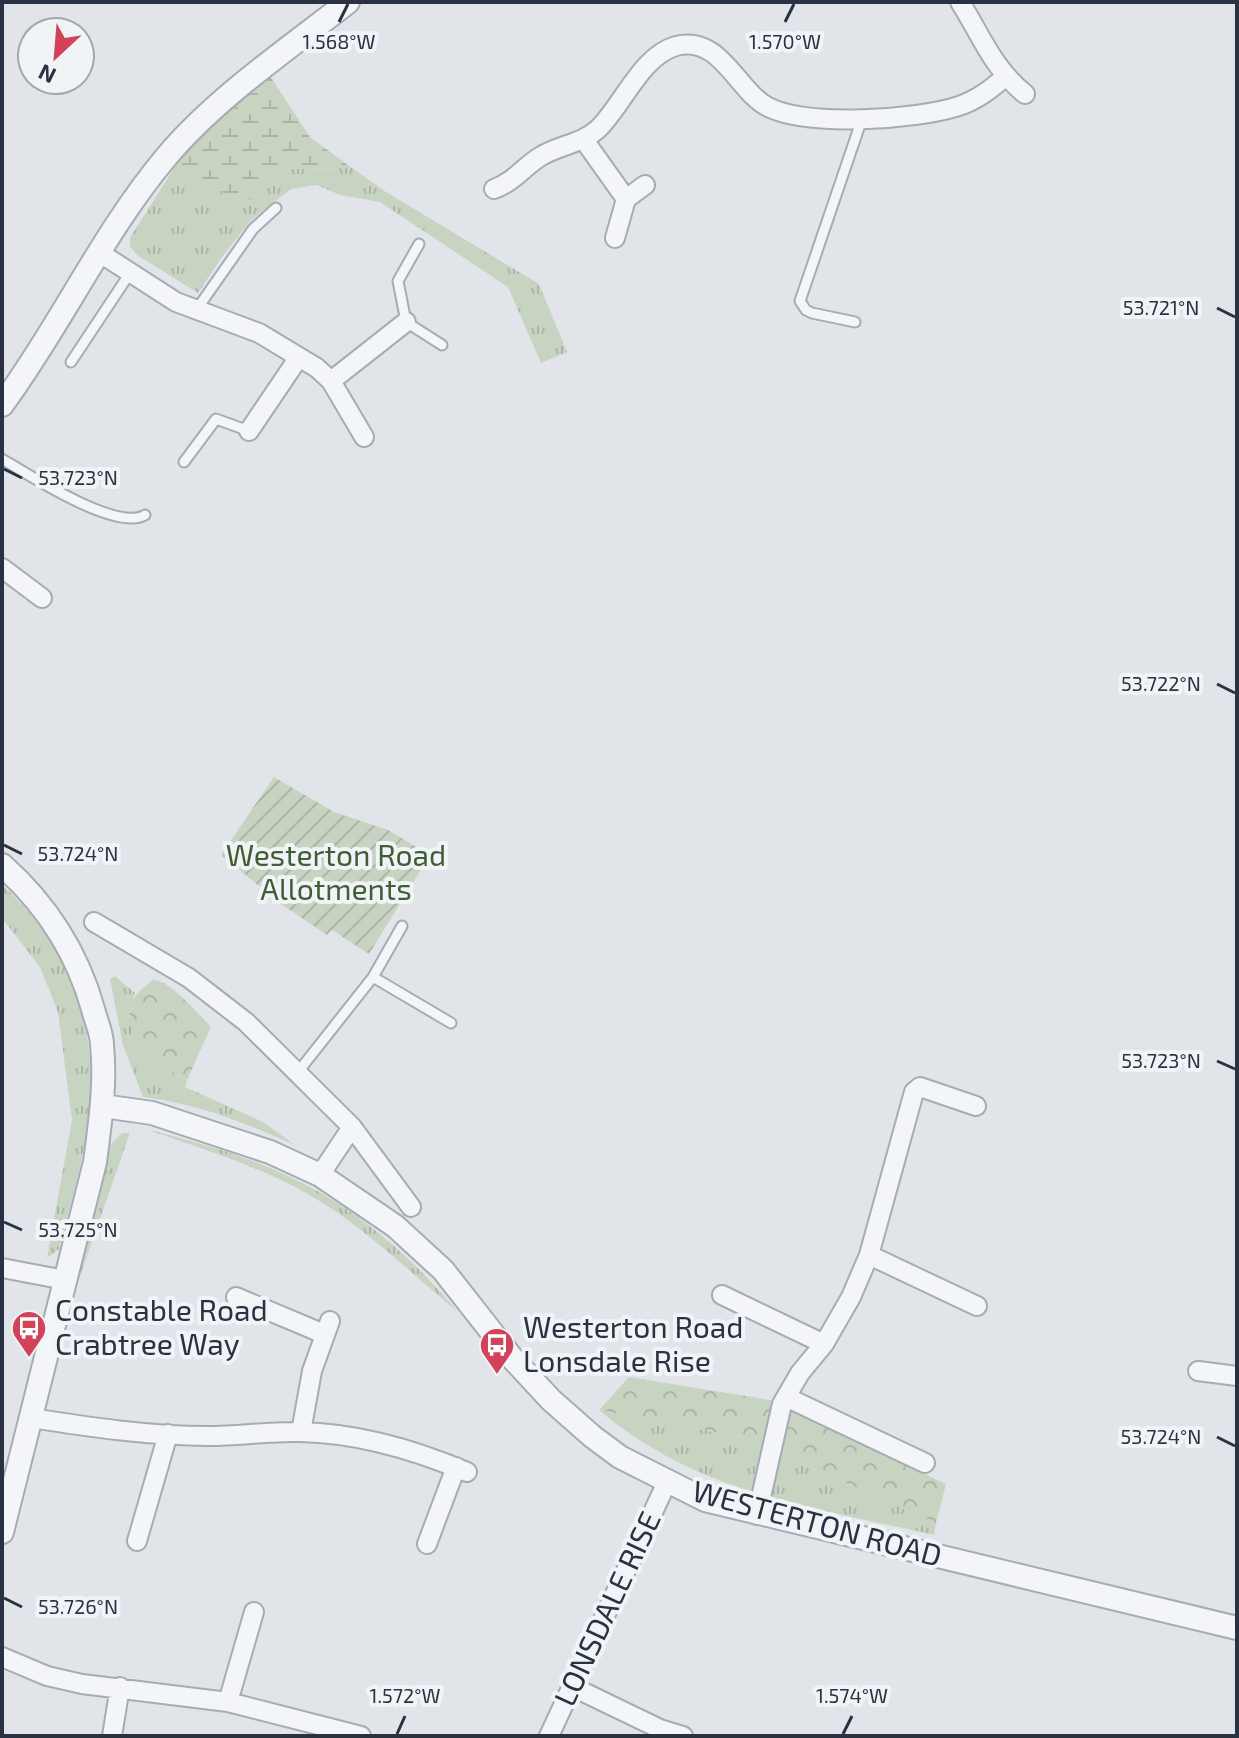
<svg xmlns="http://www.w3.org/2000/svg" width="1239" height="1738" font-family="'Exo 2',sans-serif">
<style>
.grass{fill:url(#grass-tufts)}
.forest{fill:url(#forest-crowns)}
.wetland{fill:url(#wetland-marsh)}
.garden{fill:url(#garden-furrows)}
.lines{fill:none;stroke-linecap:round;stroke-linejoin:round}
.service-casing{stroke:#a6acb4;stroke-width:13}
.minor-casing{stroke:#a6acb4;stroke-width:22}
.tertiary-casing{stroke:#a6acb4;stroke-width:26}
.service{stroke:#f4f5f8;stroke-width:9}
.minor{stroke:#f4f5f8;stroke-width:18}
.tertiary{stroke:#f4f5f8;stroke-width:22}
.ticks{fill:none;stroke:#293242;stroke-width:3}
.labels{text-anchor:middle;stroke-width:8;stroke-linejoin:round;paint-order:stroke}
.park-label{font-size:30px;fill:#3e5e36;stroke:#f1f4f7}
.poi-label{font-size:30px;fill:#293242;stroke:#f1f4f7;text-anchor:start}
.street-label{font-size:30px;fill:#293242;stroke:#f1f4f7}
.ticks-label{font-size:20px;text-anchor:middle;fill:#293242;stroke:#f1f4f7;stroke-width:8;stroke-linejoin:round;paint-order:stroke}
</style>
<defs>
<pattern id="grass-tufts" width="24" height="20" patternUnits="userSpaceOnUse" patternTransform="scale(2)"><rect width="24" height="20" fill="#c7d4c2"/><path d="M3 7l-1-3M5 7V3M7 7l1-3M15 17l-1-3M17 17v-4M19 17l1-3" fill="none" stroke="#abb6a8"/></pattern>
<pattern id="forest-crowns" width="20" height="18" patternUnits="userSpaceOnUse" patternTransform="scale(2)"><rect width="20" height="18" fill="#c7d4c2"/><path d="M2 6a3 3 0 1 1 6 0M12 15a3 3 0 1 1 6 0" fill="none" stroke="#abb6a8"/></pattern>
<pattern id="wetland-marsh" width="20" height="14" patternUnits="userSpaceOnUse" patternTransform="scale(2)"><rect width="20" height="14" fill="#c7d4c2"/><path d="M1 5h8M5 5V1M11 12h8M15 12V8" fill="none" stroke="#abb6a8"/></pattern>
<pattern id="garden-furrows" width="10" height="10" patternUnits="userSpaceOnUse" patternTransform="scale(2)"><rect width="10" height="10" fill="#c7d4c2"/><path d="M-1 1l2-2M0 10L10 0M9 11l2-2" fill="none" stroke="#abb6a8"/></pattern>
</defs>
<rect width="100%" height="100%" fill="#e1e5ea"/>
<!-- grass -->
<path class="grass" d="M174,168L246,203L283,169L352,168L386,192L539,284L567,352L541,363L508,287L380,202L340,195L317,185L291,189L252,219L222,257L198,293L137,255L130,246V238Z
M2,885C68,944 98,1023 89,1111C85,1157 70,1204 59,1249L47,1258L72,1120L58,1012L40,967L2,918Z
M115,976L135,993L129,1012L136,1051L187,1080L185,1087L263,1122L295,1145C249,1124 195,1103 143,1097L123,1045L110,979Z
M148,1130C285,1162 366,1204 458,1312C413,1275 363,1226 313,1197C262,1167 203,1149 148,1130Z
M122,1133H130L73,1296L106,1156L110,1145Z
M599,1410L745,1438L936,1523L934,1535C812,1507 698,1494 599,1410Z"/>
<!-- forest -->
<path class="forest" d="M153,980C169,979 198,1014 211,1027L187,1080L136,1051C129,1016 120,1004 153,980Z
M629,1377L770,1400L946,1484L936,1523L745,1438L599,1410Z"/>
<!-- wetland -->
<path class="wetland" d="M270,76L310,137L352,168L283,169L246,203L174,168C201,131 234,104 270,76Z"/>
<!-- garden -->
<path class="garden" d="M274,777L334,812L388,830L430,855L369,954L332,930L327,935L281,904L221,855Z"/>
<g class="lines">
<!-- service casing -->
<g class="service-casing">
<path id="service" d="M419,244L398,281L406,322L442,345
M197,309L253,229L276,208
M855,322L812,313L806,310L800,301L862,119
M71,362L130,273
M2,459C29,475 117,532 145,515
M184,462L216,419L249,431
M373,977L451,1023
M298,1072L373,977L402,926"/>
</g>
<!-- minor casing -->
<g class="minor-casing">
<path id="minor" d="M960,2C982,37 992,67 1025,94
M584,140L626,199
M494,189C513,182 522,169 538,158C557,145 580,145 598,129C623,105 641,56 676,46C720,34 737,91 768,107C808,127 916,120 959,106C977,100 991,89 1005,77
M615,238L626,199L645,185
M100,253L176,302L259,333L317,368L331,381L364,437
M331,381L406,322
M249,431L299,357
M2,568L42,598
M94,922L189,978L246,1022L352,1127L411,1207
M320,1175L352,1127
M869,1255L977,1306
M2,1268L65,1280
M722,1295L824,1344
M236,1297L324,1334
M1198,1371L1237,1376
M786,1397L925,1463
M31,1418C89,1427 149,1436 208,1436C239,1436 270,1431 300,1432C357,1433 415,1450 467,1472
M301,1432L312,1371L330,1321
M757,1515L782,1404L800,1373L824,1344L851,1297L869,1255L914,1092L920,1087L976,1106
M137,1541L168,1434
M427,1544L456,1467
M2,1657L47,1676L82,1684L228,1702L361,1736
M573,1687L660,1729L683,1736
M228,1702L254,1612
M112,1736L120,1687
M549,1736L667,1482"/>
</g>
<!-- tertiary casing -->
<g class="tertiary-casing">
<path id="tertiary" d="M2,405C61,325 103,232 167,156C217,97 288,49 348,2
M2,865C47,905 77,952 93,1009C96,1021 102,1033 102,1045C106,1084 100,1123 95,1162L2,1532
M103,1106L152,1113L270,1152L320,1175L395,1226L443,1270L512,1358L551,1400L593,1437L620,1457L705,1500L1237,1628"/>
</g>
<!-- service -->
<use href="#service" class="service"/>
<!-- minor -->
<use href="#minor" class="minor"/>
<!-- tertiary -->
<use href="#tertiary" class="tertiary"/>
</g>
<!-- ticks -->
<path class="ticks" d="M339,22L348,4M785,22L794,4M1217,308L1235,317M4,469L22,478M1217,684L1235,693M4,845L22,854M1217,1061L1235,1069M4,1222L22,1230M1217,1437L1235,1446M4,1598L22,1607M397,1734L405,1716M843,1734L852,1716"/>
<!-- icons -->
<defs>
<g id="bus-pin" transform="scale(1.8)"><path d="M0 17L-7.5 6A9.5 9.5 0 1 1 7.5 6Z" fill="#d2435a" stroke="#f1f4f7"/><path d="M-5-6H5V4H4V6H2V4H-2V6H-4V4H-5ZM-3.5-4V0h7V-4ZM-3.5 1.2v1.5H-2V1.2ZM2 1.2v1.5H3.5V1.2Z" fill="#fff"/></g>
</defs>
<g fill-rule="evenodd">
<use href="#bus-pin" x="29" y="1328"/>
<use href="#bus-pin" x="497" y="1345"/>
</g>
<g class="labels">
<!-- park labels -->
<g class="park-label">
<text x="336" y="866">Westerton Road<tspan x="336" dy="34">Allotments</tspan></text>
</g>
<!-- poi labels -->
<g class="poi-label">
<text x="55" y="1321">Constable Road<tspan x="55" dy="34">Crabtree Way</tspan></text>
<text x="523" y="1338">Westerton Road<tspan x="523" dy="34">Lonsdale Rise</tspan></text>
</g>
<!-- street labels -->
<g class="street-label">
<text transform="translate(817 1524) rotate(15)" y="10">WESTERTON ROAD</text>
<text transform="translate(608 1609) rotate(-65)" y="10">LONSDALE RISE</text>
</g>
</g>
<g class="ticks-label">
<text x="339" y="49">1.568°W</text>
<text x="785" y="49">1.570°W</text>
<text x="1161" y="315">53.721°N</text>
<text x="78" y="485">53.723°N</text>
<text x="1161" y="691">53.722°N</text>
<text x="78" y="861">53.724°N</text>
<text x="1161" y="1068">53.723°N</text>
<text x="78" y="1237">53.725°N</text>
<text x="1161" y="1444">53.724°N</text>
<text x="78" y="1614">53.726°N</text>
<text x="405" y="1703">1.572°W</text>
<text x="852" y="1703">1.574°W</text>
</g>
<!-- border -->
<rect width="1239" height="1738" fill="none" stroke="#293242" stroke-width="8"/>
<!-- north arrow -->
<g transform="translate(56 56) rotate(206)"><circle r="38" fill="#f1f4f7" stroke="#a1a6af" stroke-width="2"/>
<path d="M0-6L14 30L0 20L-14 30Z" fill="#d2435a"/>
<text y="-12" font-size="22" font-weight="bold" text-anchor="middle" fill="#293242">N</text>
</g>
</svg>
